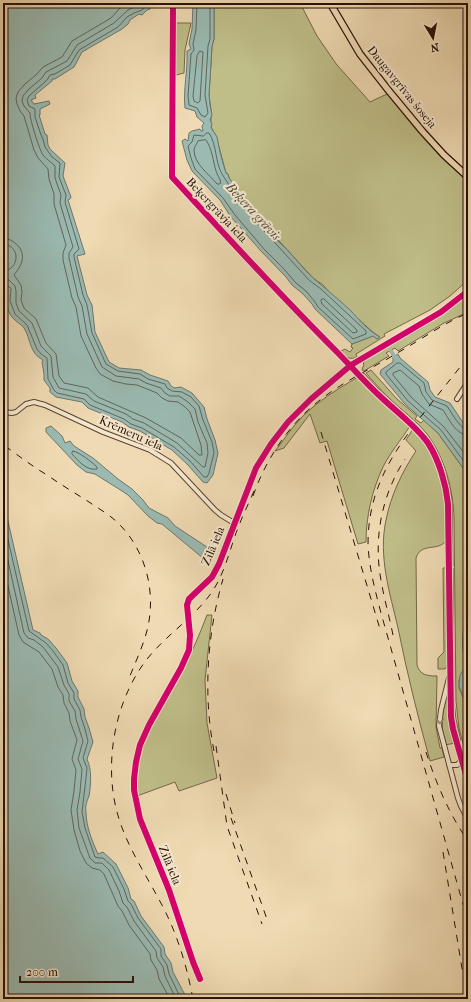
<svg xmlns="http://www.w3.org/2000/svg" width="471" height="1002" font-family="'IM FELL French Canon',serif">
<style>
.green{fill:#bfbe89;stroke:#746746}
.water{fill:#9abab2;stroke:#6d766c}
.lines{fill:none;stroke-linecap:round;stroke-linejoin:round}
.shore{stroke:#62655b;stroke-width:1}
.canal{stroke:#9abab2;stroke-width:4}
.minor-casing{stroke:#5a4230;stroke-width:6}
.major-casing{stroke:#291004;stroke-width:8}
.minor{stroke:#f5e7ce;stroke-width:4}
.major{stroke:#efdab3;stroke-width:5.5}
.rail{stroke:#291004;stroke-width:1;stroke-dasharray:7 7;stroke-linecap:butt}
.cycleway-casing{stroke:#f5e7ce;stroke-width:8}
.cycleway{stroke:#d6006c;stroke-width:6}
.oneway{stroke:#998673}
.labels{text-anchor:middle;stroke-width:4;stroke-linejoin:round;paint-order:stroke}
.street-label{font-size:12px;fill:#291004;stroke:#f5e7ce}
.water-label{font-size:13px;font-style:italic;fill:#514c41;stroke:#f5e7ce}
</style>
<rect width="100%" height="100%" fill="#efdab3"/>
<filter id="stains"><feTurbulence type="fractalNoise" baseFrequency=".005" numOctaves="4"/><feColorMatrix values="0 0 0 0 .2 0 0 0 0 .09 0 0 0 0 .02 0 0 0 .5 -.17"/></filter>
<radialGradient id="worn" r=".72"><stop offset=".6" stop-color="#630" stop-opacity="0"/><stop offset="1" stop-color="#630" stop-opacity=".3"/></radialGradient>
<!-- green -->
<path class="green" d="M214,3H300L317,36L337,65L370,102L387,94L418,132L468,182V280L450,296L430,310L384,334L385,336L356,354L357,357C351,360 344,358 341,351L345,349L350,352L353,348L351,347L352,344L373,336L377,339L380,337L374,333L334,298L323,285L313,278L258,218L257,215C249,205 230,187 228,174L226,173L216,136L211,127V110L209,95L212,46L214,39Z
M176,23H191L185,50L184,73L176,75Z
M468,295V312L444,323L398,351L395,348L386,353L389,356L364,371L362,370L364,364L363,363L368,358C401,339 439,321 468,295Z
M371,370L397,399L417,416L415,419L421,423L424,420L438,433L468,475V608L466,620L465,622L463,650L466,666L459,680V688L468,709V750L465,751L459,728L456,701L454,518C453,489 445,458 427,434C416,420 401,410 389,398C381,390 373,381 366,373Z
M364,373L389,400L422,431L437,452L447,478L452,499L453,566H451L450,499L448,489L428,440L418,428L375,388L362,374Z
M358,377L381,400L410,426C401,440 390,453 383,467C372,490 366,517 366,542L358,544L327,441L320,443L310,414L284,448L275,451C284,440 292,427 302,417C319,400 338,389 358,377Z
M413,429C439,453 452,506 446,541C437,552 421,542 416,558L417,665C420,675 427,676 437,676L436,727L440,748H442L444,757L430,761C418,717 407,673 398,628C390,593 378,557 386,520C391,495 402,472 416,451L406,440Z
M443,568H447L448,664L445,669H438V658L444,652Z
M451,568H453L454,701L456,719L461,741L459,742L452,707Z
M207,615H212L205,680L207,723L217,778L179,791L175,782L137,796C131,749 162,708 183,668C193,651 200,633 207,615Z
M448,690L449,719L455,743L445,745C440,722 442,713 448,690Z"/>
<!-- water -->
<path class="water" d="M3,3H152L150,9L147,10L142,15L139,14L130,20L128,24L122,29L82,52L74,67L55,79H52V81L35,95L36,98L31,100L34,104L49,101L50,104L40,109V115H39L45,134L47,135L48,145L50,149L65,163L63,176L71,197L70,199L68,200L85,254L77,256L87,295L92,305L95,332L109,362L119,368L141,370L150,375L168,381L170,384V385L174,388L181,387L192,393L204,407L207,419L215,440L218,453L213,475L207,483L203,482L187,464L172,450L140,431L129,427L122,422L88,408L82,402L56,397L50,392V388L44,380V374L42,362L43,360C29,353 31,339 24,328C22,325 18,323 15,320C7,314 5,301 7,291C1,284 4,269 5,259L8,257L3,252Z
M193,3H214V39L212,46L209,95L210,105L212,115L210,120L212,124L211,127C212,130 216,135 217,137C219,149 222,161 226,173L228,174L229,178L257,215L258,218C266,224 270,235 278,241C291,252 301,267 313,278C326,289 338,299 350,310C359,319 368,331 380,337L377,339L373,336L352,344L315,309L312,304L303,294L292,285L286,277L261,251L231,217L220,200L192,171L187,160L182,141L185,139L188,141L189,133L192,131L200,129L201,131H203L202,126L204,123L197,117L195,111L185,108C183,89 188,70 187,51L191,49L189,44L192,29Z
M398,354L400,358L428,382L430,390L435,397L450,403L468,430V475L438,433L405,404L380,374L381,370L393,362V357Z
M51,426L62,436L65,443L70,441L74,446L93,458L118,479L132,489L143,500L149,508L168,518L175,526L210,549L215,553L211,561L204,559L162,524L157,523L148,516L128,495L122,491L95,474L86,472L77,465L46,432V428Z
M3,489L7,508V517L33,630L40,633L41,635L48,639L56,648L67,663L72,681L78,691V697L84,709L85,717L89,728L93,742L87,759C92,770 91,784 89,796C87,801 85,806 86,812C86,826 92,841 98,854L103,852L116,864L128,888L131,899L134,901L141,916L164,947L165,954L171,963L173,972L185,995L186,999H3Z
M468,608V709L459,686L460,675L466,666C465,661 464,655 463,650C461,638 465,619 468,608Z"/>
<g class="lines">
<!-- shore -->
<path class="shore" d="M197,3L196,30L193,44L194,50L191,54L188,96L189,105L197,108L201,115L205,117L208,113L205,95L208,46L210,39V3
M200,51L203,52L200,101L198,103L194,101L193,96L197,56Z
M207,133H209C217,145 215,162 222,174C231,189 242,203 253,217L254,220L310,281L321,289L366,331V334L353,339L318,307L315,302L306,291L296,283L283,268L264,249L235,215L223,198L195,169L191,158L188,146L192,142L194,135L203,136Z
M206,140C212,148 213,161 216,171C217,175 220,178 221,183L219,184H217C209,174 194,164 194,150C194,147 197,144 198,141Z
M3,238C14,239 25,249 22,261C21,266 17,271 14,275L21,285L22,292L21,300L24,308L36,319L46,343L56,354L59,376L64,383L88,388L98,397L146,418L181,438L199,455H202L201,445L190,412L185,407L178,402L168,401L162,398L157,393L137,385L126,384L113,381L100,374L96,368L81,336L76,307L72,298L63,260V253L66,245L54,204V194L49,179L48,169L38,158L34,150L24,116L20,111L17,104L16,98L18,92L25,84L37,74L43,67L62,57L72,41L111,18L120,8L128,3
M3,244C21,245 20,270 3,271
M3,279L9,280L15,286L16,291V303L19,311L32,323L41,346L51,356L53,377L59,388L86,394L94,401L126,414L133,419L144,423L177,443L203,467H205L208,453L207,443L198,422L195,409L188,402L179,396H170L165,393L161,388L146,383L139,379L116,376L102,367L87,334L82,306L78,297L69,258V253L73,247L60,203L61,195L55,178V166C51,162 46,159 43,155C39,149 30,120 30,113L24,106L22,101L23,96L29,89L42,78L46,72L67,61L77,45L114,23L128,10L142,3
M3,284L6,285L11,288L10,301L15,314L27,325L37,349L41,354L47,358L48,379L54,390L57,393L84,399L90,405L124,419L131,424L142,428L174,447L190,461L204,477H207L209,473L214,453L212,442L203,420L199,406L191,397L182,392L172,391L167,388L165,384L148,379L140,374L118,371L106,364L92,333L87,305L83,295L74,257V254L79,249L65,202L66,195L59,177L60,163L52,157L45,147L43,139L41,135L35,117V109L29,106L27,100L29,96L47,80L50,75L55,74L70,65L79,50L118,27L127,17L134,13L142,10L148,3
M322,299H324L357,330V332L353,333L322,304L321,301Z
M468,430L464,429L456,420L447,406L432,400L426,392L424,383L400,363H397L386,372V374L408,401L441,430L468,467
M468,435C456,435 449,419 443,410L429,404L422,394L419,386L400,370L393,373V375L411,397L444,427L468,458
M73,451C79,452 92,462 97,467V469C86,471 79,461 72,454Z
M3,508V518L29,631L46,643L53,651L63,665L68,683L74,693V699L80,710L81,717L85,729L88,741L83,758L87,768L86,778L82,812L85,828L95,857L99,858H103L113,867L124,889L128,901L131,904L138,918L161,949V956L167,965L169,974L181,999
M3,538L24,633L28,638L34,640L43,647L58,667L64,685L69,694V701L75,711L76,719L83,741L78,759L82,769L80,792L77,810L79,828L90,858L95,863H102L109,870L119,891L123,903L127,907L134,921L156,951L157,958L163,967L165,976L176,999
M3,564L19,635L23,642L39,652L52,669L58,687L63,695L64,703L69,713L70,721L77,740L72,759L76,770L74,791L71,810L74,830L80,851L86,863L92,868L100,870L104,874L118,906L122,911L129,925L150,954L151,960L157,970L159,979L170,999"/>
<!-- canal -->
<path class="canal" d="M391,351L396,359"/>
<!-- minor casing -->
<g class="minor-casing">
<path id="minor" d="M173,3L172,177C226,236 280,295 336,351C352,367 366,384 383,399C398,413 416,426 428,443C439,460 446,484 448,504L451,717L453,729L468,782
M457,399L468,382
M3,412L12,413L16,412L26,404L34,402L45,405L103,432L150,450L171,463L215,510L221,515L234,523
M449,678L441,710L439,726L458,798L461,806L468,819
M449,765H457L462,760
M200,979L193,962L169,890L140,819L134,790V779L136,762L140,745L149,725L181,668L189,650L190,635L187,605L189,599L212,577L219,564L256,468L271,444L288,422L311,399L351,365L441,312L468,291"/>
</g>
<!-- major casing -->
<g class="major-casing">
<path id="major" d="M330,3L360,54L389,91L423,132L444,155L468,177"/>
</g>
<!-- minor -->
<use href="#minor" class="minor"/>
<!-- major -->
<use href="#major" class="major"/>
<!-- rail -->
<path class="rail" d="M468,357C454,375 440,392 426,410C393,452 368,488 368,544C369,568 375,590 381,613L468,922
M321,432L380,629
M5,446C19,456 32,466 47,475C60,484 73,492 86,500C96,507 107,513 116,521C143,546 155,585 149,621C146,640 137,658 130,676
M253,496C266,459 289,424 320,400C344,381 373,368 399,352C422,339 444,323 468,313
M393,635C389,615 383,595 380,574C374,534 383,493 405,459
M216,746L227,826L262,924
M214,751C203,695 207,634 223,579
M426,752C436,783 449,814 468,841
M226,794L235,823
M231,818L268,922
M443,852L467,999
M193,999C187,967 178,936 163,907C147,876 126,846 117,812C103,760 116,693 153,652C172,631 196,615 212,592C224,574 229,553 236,533C241,519 248,505 254,491"/>
<!-- cycleway casing -->
<g class="cycleway-casing">
<path id="cycleway" d="M173,3L172,177C226,236 280,295 336,351C352,367 366,384 383,399C398,413 416,426 428,443C439,460 446,484 448,504L451,717L453,729L468,782
M200,979L193,962L169,890L140,819L134,790V779L136,762L140,745L149,725L181,668L189,650L190,635L187,605L189,599L212,577L219,564L256,468L271,444L288,422L311,399L351,365L441,312L468,291"/>
</g>
<!-- cycleway -->
<use href="#cycleway" class="cycleway"/>
</g>
<!-- one-way arrows -->
<defs><path id="oneway-chevron" d="M-2-3.5L2.5 0L-2 3.5" fill="none" stroke-width="1.6" stroke-linecap="round" stroke-linejoin="round"/></defs>
<use class="oneway" href="#oneway-chevron" transform="translate(440 721) rotate(92)"/>
<g class="labels">
<!-- street labels -->
<g class="street-label">
<text transform="translate(402 87) rotate(51)" y="4">Daugavgrīvas šoseja</text>
<text transform="translate(217 210) rotate(47)" y="4">Beķergrāvja iela</text>
<text transform="translate(131 433) rotate(24)" y="4">Krēmeru iela</text>
<text transform="translate(213 546) rotate(-67)" y="4">Zilā iela</text>
<text transform="translate(170 865) rotate(68)" y="4">Zilā iela</text>
</g>
<!-- water labels -->
<g class="water-label">
<text transform="translate(254 211) rotate(47)" y="5">Beķera grāvis</text>
</g>
</g>
<!-- margin -->
<rect width="471" height="1002" fill="none" stroke="#efdab3" stroke-width="16"/>
<rect x="4" y="4" width="463" height="994" fill="none" stroke="#291004" stroke-width="2"/>
<rect x="8" y="8" width="455" height="986" fill="none" stroke="#291004"/>
<!-- north arrow -->
<g transform="translate(433 38) rotate(170)" stroke="#f5e7ce" stroke-width="3" paint-order="stroke">
<path d="M0-3L7 15L0 10L-7 15Z" fill="#291004"/>
<text y="-6" font-size="11" font-weight="bold" text-anchor="middle" fill="#291004">N</text>
</g>
<!-- scale -->
<path d="M20 976v6h113v-6" fill="none" stroke="#291004" stroke-width="2"/>
<text x="26" y="976" font-size="12" fill="#291004" stroke="#f5e7ce" stroke-width="3" paint-order="stroke">200 m</text>
<rect width="100%" height="100%" filter="url(#stains)"/>
<rect width="100%" height="100%" fill="url(#worn)"/>
</svg>
